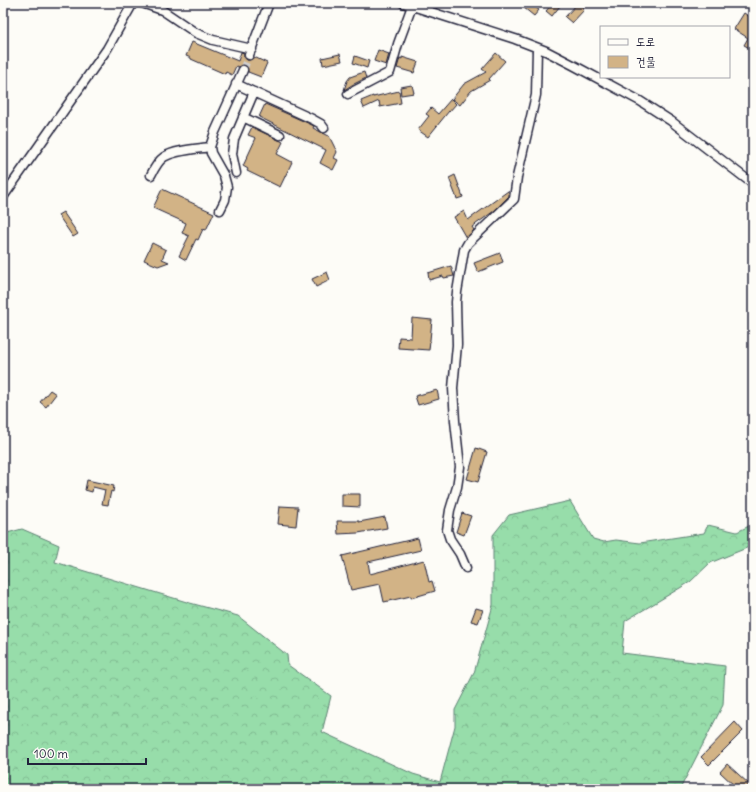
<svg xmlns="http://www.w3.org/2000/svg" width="756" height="792" font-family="Delius,'Poor Story',sans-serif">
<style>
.forest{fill:url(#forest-crowns);stroke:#5c8072}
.building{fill:#d2b386;stroke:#22223b}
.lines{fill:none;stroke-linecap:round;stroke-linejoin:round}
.minor-tunnel{stroke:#d1d0d1;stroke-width:8;stroke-dasharray:8 4;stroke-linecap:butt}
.minor-casing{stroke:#22223b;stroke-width:11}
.minor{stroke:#fdfcf7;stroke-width:8}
</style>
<defs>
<pattern id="forest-crowns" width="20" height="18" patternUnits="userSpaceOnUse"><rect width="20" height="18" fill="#97ddaa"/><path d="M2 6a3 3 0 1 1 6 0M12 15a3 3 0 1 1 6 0" fill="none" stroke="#82bd93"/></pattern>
</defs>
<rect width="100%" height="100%" fill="#fdfcf7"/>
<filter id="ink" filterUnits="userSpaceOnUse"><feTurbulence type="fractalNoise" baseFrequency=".025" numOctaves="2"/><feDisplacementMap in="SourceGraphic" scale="8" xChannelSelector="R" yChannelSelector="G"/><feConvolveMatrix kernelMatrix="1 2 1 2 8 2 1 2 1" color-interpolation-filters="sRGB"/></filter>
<g filter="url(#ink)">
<!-- forest -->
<path class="forest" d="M570,501L593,539L604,542L616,540L640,543L704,533L708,525L737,532L753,524V547H749L710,563L690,582L625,621L622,653L725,666L723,705L680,789H3V540L7,533L22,529L59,545L55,562L190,603L238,616L287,655L288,665L331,696L322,732L413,774L440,782L455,726V710L474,673L493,605V535L509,515Z"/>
<!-- building -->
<path class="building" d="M518,3H530L539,10L534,16Z
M553,3H556L560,6L552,16L546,11Z
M578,3H587L582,9L584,10L572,23L565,17Z
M744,13L753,19V50L744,45L748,38L734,29Z
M192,42L238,61L241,52L244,53V56L247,60H250L254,57L267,63L261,77L248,72L247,67L243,65L238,67L236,66L232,75L226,72L225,74L191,59V58L186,56Z
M378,50L389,54L386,65L374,61Z
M496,53L505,61L489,79L490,80L471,91L460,105L452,99L464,84L486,72L482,69Z
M340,54L342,61L323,65L322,58Z
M355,56L369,61L367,68L353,63Z
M402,57L418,62L414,73L397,68L400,58L402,59Z
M364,72L366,78L352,85L344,90L347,81L350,77Z
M412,85L414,93L401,95L400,87Z
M399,91L401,103L380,107L379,101L364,108L361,101L373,96V97Z
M451,99L456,104L449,112V111L428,137L418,130L429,116L426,114L431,108L438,114Z
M265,104L310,124L314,126L313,128L329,136L337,152L334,158L338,160L333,170L320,163L326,150L259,117Z
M252,127L283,142L277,154L292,162L280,187L247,171L248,169L243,166L256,138L248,135Z
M455,175L463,197L457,199L449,178Z
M162,189L214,213L206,230L203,229L198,240L196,239L186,260L179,256L189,236L182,233L186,223L153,208Z
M508,191L509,193V196L494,211L472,227L474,230L466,238L454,217L464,211L468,220Z
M63,212L78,234L73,237L58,215Z
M152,243L166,250L162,259L169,262L158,266L144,260Z
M500,253L503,262L478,272L474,263Z
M451,266L454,276L444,278L443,276L429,280L428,273Z
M327,272L330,280L316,287L312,279Z
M412,318L432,320L429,350L398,348L399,337L411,338Z
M50,390L56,394L46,407L40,402Z
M437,390L439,399L418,405L415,396Z
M476,448L487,452L478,482L467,479Z
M87,480L114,486L113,492L111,491L108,505L102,504L105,490L93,487L92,492L85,490Z
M342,494H360V507L342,506Z
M280,506L298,507L296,526L278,524Z
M462,513L471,516L464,535L456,532Z
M385,517L387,528L358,533L338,534L337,521H359V522Z
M418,538L421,550L368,562L370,574L424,560L429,582L432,581L435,591L411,598V596L384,602L380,584L351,590L342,556Z
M476,608L483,610L478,623L471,621Z
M735,722L743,731L709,765L701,757Z
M727,764L749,784L745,789H738L720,772Z"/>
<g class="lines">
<!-- minor-tunnel -->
<path class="minor-tunnel" d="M243,70L249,55"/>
<!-- minor casing -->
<g class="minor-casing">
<path id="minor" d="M142,3L162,10L196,33L213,40L252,49
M403,3L515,39L546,51L573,65L640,101L671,121L753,184
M249,55L269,3
M236,84L312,119L321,124L324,128
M348,94L390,72L398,44L412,6
M243,117L280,135
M236,173L232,154L234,139L254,92
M151,175C154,169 158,161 164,157C175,150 197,149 210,147
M3,197L107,49L133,3
M220,210L225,200L227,187L224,176L211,153L210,147L215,132L243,70
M466,568L460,554L450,539L447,530L450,510L457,487L460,467L455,421L453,388L457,345L456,302L457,292L464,250L468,243L514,199L517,177L536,95L537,48"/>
</g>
<!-- minor -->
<use href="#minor" class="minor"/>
</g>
</g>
<!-- margin -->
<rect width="756" height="792" fill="none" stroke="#fdfcf7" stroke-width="16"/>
<rect x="8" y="8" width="740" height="776" fill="none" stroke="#22223b" stroke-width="1.5" filter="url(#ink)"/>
<!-- legend -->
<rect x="600" y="26" width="130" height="52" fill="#fdfcf7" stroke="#a5a5ac"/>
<rect x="608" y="39" width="20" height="6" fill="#fdfcf7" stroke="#a5a5ac"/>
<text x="636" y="46" font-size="12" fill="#22223b">도로</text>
<rect x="608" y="56" width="20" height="12" fill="#d2b386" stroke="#a5a5ac"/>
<text x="636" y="66" font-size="12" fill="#22223b">건물</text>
<!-- scale -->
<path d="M28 758v6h118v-6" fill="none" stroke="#22223b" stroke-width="2"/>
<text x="34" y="758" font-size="12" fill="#22223b" stroke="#fdfcf7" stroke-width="3" paint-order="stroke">100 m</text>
</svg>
